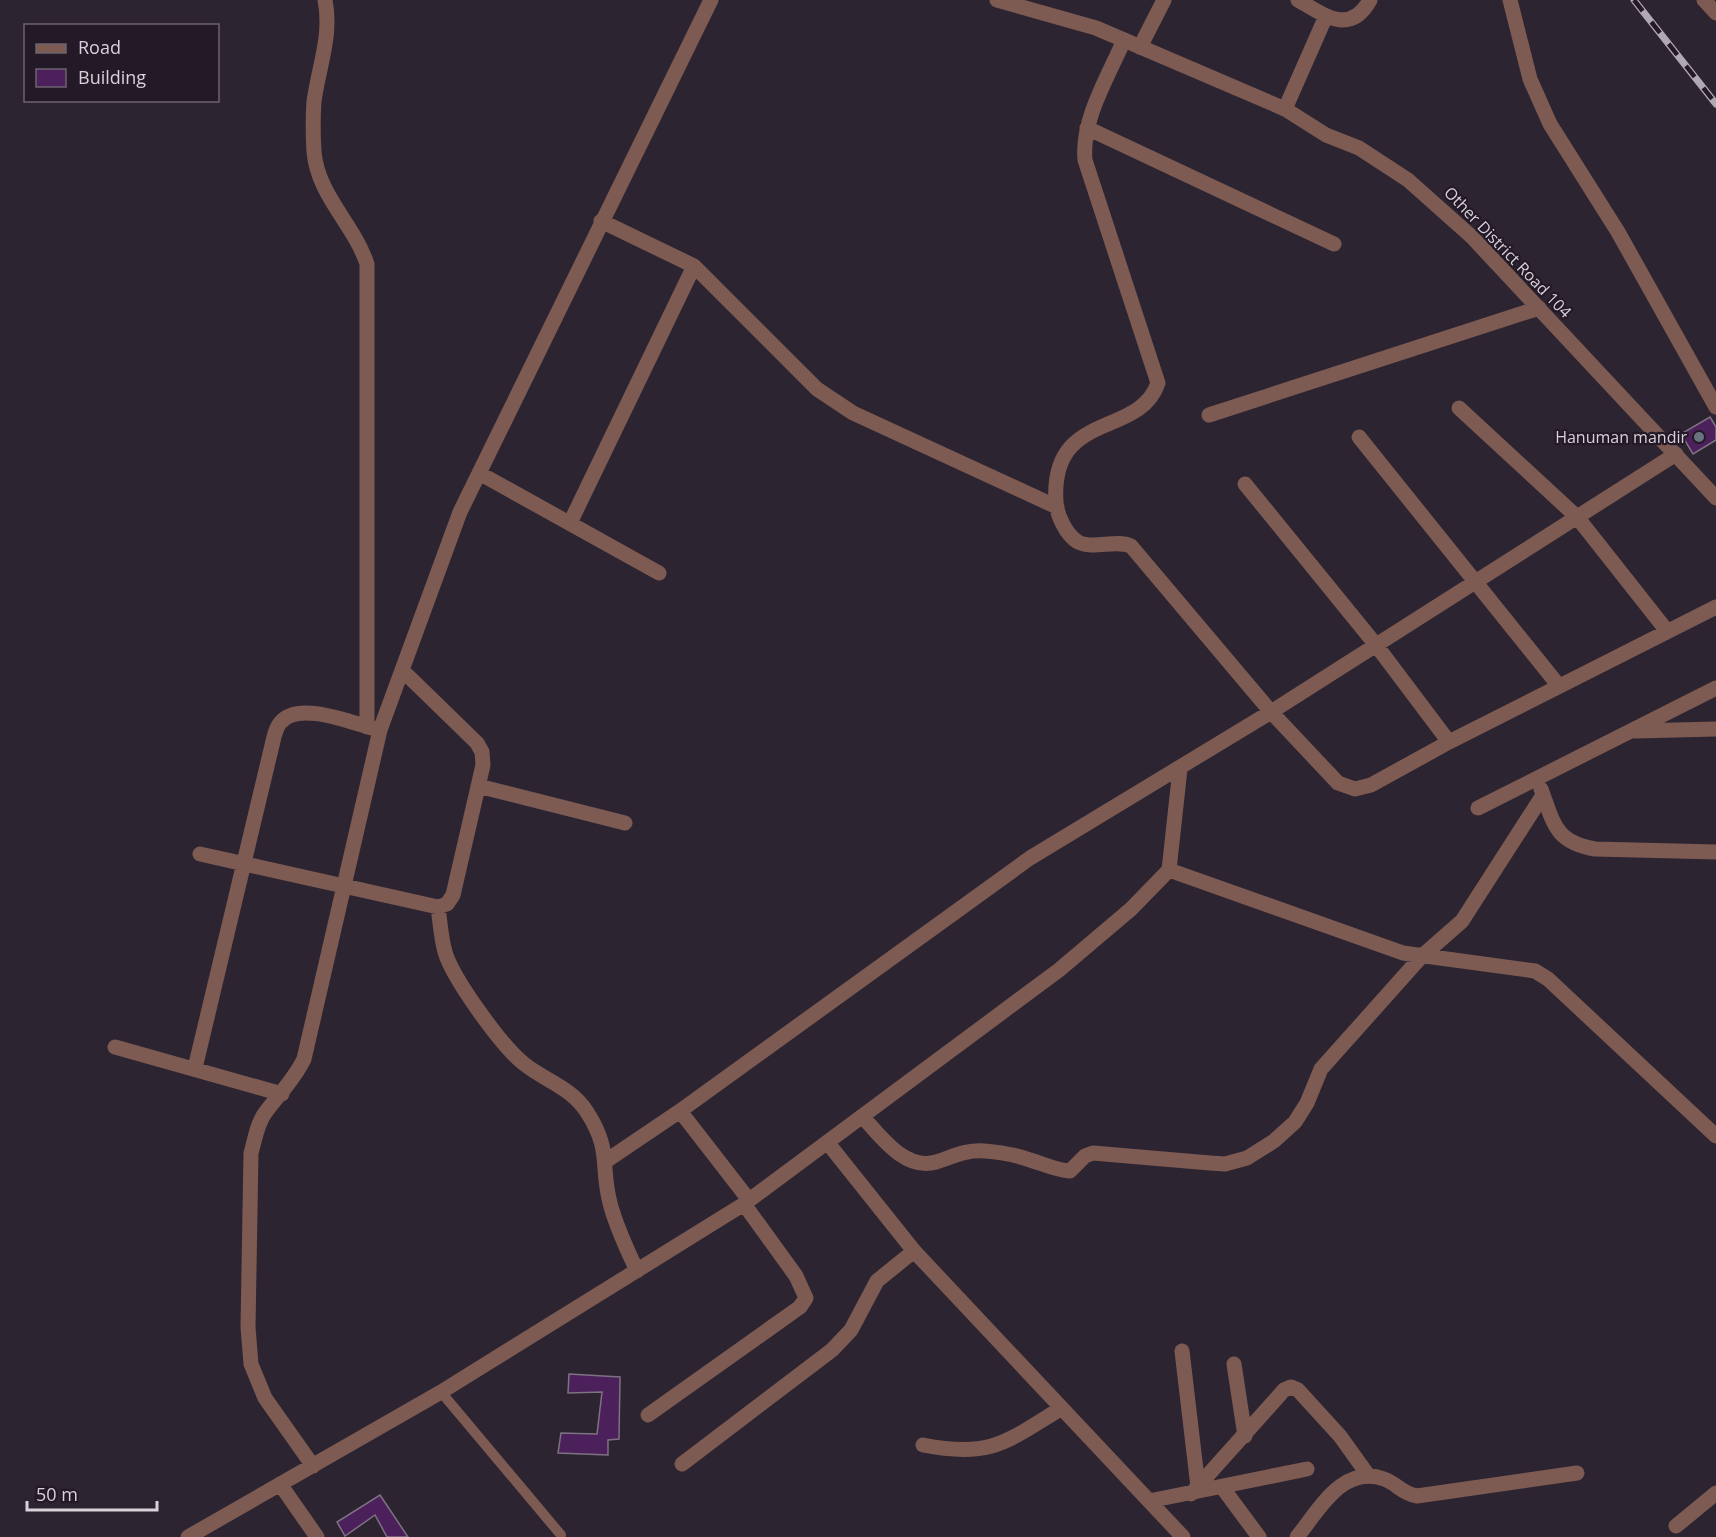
<svg xmlns="http://www.w3.org/2000/svg" width="1716" height="1537" font-family="'Open Sans',sans-serif">
<style>
.building{fill:#4c215b;stroke:#7d7282;stroke-width:1.5}
.lines{fill:none;stroke-linecap:round;stroke-linejoin:round}
.service{stroke:#7d5b52;stroke-width:10}
.minor{stroke:#7d5b52;stroke-width:15}
.tertiary{stroke:#7d5b52;stroke-width:15}
.rail-casing{stroke:#b0a9b3;stroke-width:7}
.rail{stroke:#241a27;stroke-width:4.5;stroke-dasharray:14;stroke-linecap:butt}
.worship-dot{fill:#6b7280;stroke:#241a27;stroke-width:2}
.labels{text-anchor:middle;stroke-width:4.5;stroke-linejoin:round;paint-order:stroke}
.street-label{font-size:16px;fill:#d7d1da;stroke:#241a27}
.poi-label{font-size:16px;fill:#d7d1da;stroke:#241a27;text-anchor:end}
</style>
<rect width="100%" height="100%" fill="#2d2431"/>
<!-- building -->
<path class="building" d="M1710,417L1716,427V440L1693,454L1681,434Z
M569,1374L620,1377L619,1439L608,1440V1455L558,1453L561,1433L597,1434L602,1392L568,1393Z
M380,1495L408,1537H387L375,1515L345,1536L337,1522Z"/>
<g class="lines">
<!-- service -->
<path class="service" d="M441,1392L561,1535"/>
<!-- minor -->
<path class="minor" d="M325,0C332,35 319,66 314,101C313,116 313,136 314,152C318,196 354,224 367,264V727
M1298,0C1324,15 1350,36 1370,0
M1510,0L1530,79L1550,124L1618,232L1716,407
M1704,0L1716,13
M1124,40C1108,77 1081,120 1085,160L1158,383C1139,439 1050,409 1056,502C1057,515 1066,535 1078,542C1093,550 1115,539 1131,546L1271,712L1338,783L1355,789L1371,785L1449,742L1716,607
M1140,47L1164,0
M1285,109L1326,16
M1087,128L1334,244
M601,221L694,266L817,389L853,413L1057,507
M1459,408L1577,517L1667,631
M1209,415L1539,308
M1359,437L1559,686
M479,473L659,573
M1245,484L1376,645L1449,742
M570,523L694,266
M1636,731L1716,729
M478,786L625,823
M1541,789C1554,824 1555,842 1595,849L1716,852
M1478,808L1716,688
M200,854L438,907L447,904L453,895L483,765L482,752L477,743L402,670
M1169,870L1403,953L1535,971L1548,979L1716,1136
M438,907C440,921 441,938 445,952C453,979 501,1045 523,1063C545,1081 571,1087 587,1112C612,1151 600,1165 610,1203C616,1227 627,1249 637,1271
M115,1047L282,1094
M195,1068L274,737C275,733 277,727 280,723C298,700 352,723 375,729
M680,1111L749,1200
M862,1116C880,1136 905,1171 936,1162C952,1157 967,1149 985,1151C999,1152 1016,1155 1030,1160C1044,1164 1055,1170 1070,1171L1085,1156L1093,1153L1210,1163L1225,1164L1247,1158L1274,1141L1295,1122L1307,1103L1321,1069L1421,957L1462,921L1543,795
M827,1142L914,1251L1183,1537
M606,1161L680,1111L1030,858L1271,712L1676,454
M1182,1351L1198,1487
M1234,1364L1245,1436
M648,1415L800,1307L806,1298L796,1276L744,1204
M923,1445C990,1458 1005,1443 1060,1409
M682,1464L832,1350L851,1330L877,1281L914,1251
M313,1466L265,1398L251,1364L248,1327L251,1153C255,1139 257,1124 265,1113C279,1094 294,1080 304,1059L380,730L460,512L711,0
M280,1484L317,1537
M1222,1487L1259,1537
M1191,1494L1284,1390L1291,1387L1298,1390L1340,1436L1368,1475
M1149,1501L1307,1469
M1676,1526L1716,1493
M188,1537L441,1392L744,1204L1059,970L1131,909L1169,870L1180,769
M1297,1537C1319,1510 1343,1464 1384,1479C1396,1483 1403,1494 1417,1496L1577,1473"/>
<!-- tertiary -->
<path class="tertiary" d="M997,0L1096,28L1285,109L1326,135L1359,148L1408,180L1472,237L1716,498"/>
<!-- rail casing -->
<g class="rail-casing">
<path id="rail" d="M1634,0L1716,104"/>
</g>
<!-- rail -->
<use href="#rail" class="rail"/>
</g>
<!-- markers -->
<circle class="worship-dot" cx="1699" cy="437" r="6"/>
<g class="labels">
<!-- street labels -->
<g class="street-label">
<text transform="translate(1508 252) rotate(46)" y="6">Other District Road 104</text>
</g>
<!-- poi labels -->
<g class="poi-label">
<text x="1687" y="443">Hanuman mandir</text>
</g>
</g>
<!-- legend -->
<rect x="24" y="24" width="195" height="78" fill="#241a27" stroke="#6c636f" stroke-width="1.5"/>
<rect x="36" y="44" width="30" height="9" fill="#7d5b52" stroke="#6c636f" stroke-width="1.5"/>
<text x="78" y="54" font-size="18" fill="#d7d1da">Road</text>
<rect x="36" y="69" width="30" height="18" fill="#4c215b" stroke="#6c636f" stroke-width="1.5"/>
<text x="78" y="84" font-size="18" fill="#d7d1da">Building</text>
<!-- scale -->
<path d="M27 1501v9h130v-9" fill="none" stroke="#d7d1da" stroke-width="3"/>
<text x="36" y="1501" font-size="18" fill="#d7d1da" stroke="#241a27" stroke-width="4.5" paint-order="stroke">50 m</text>
</svg>
